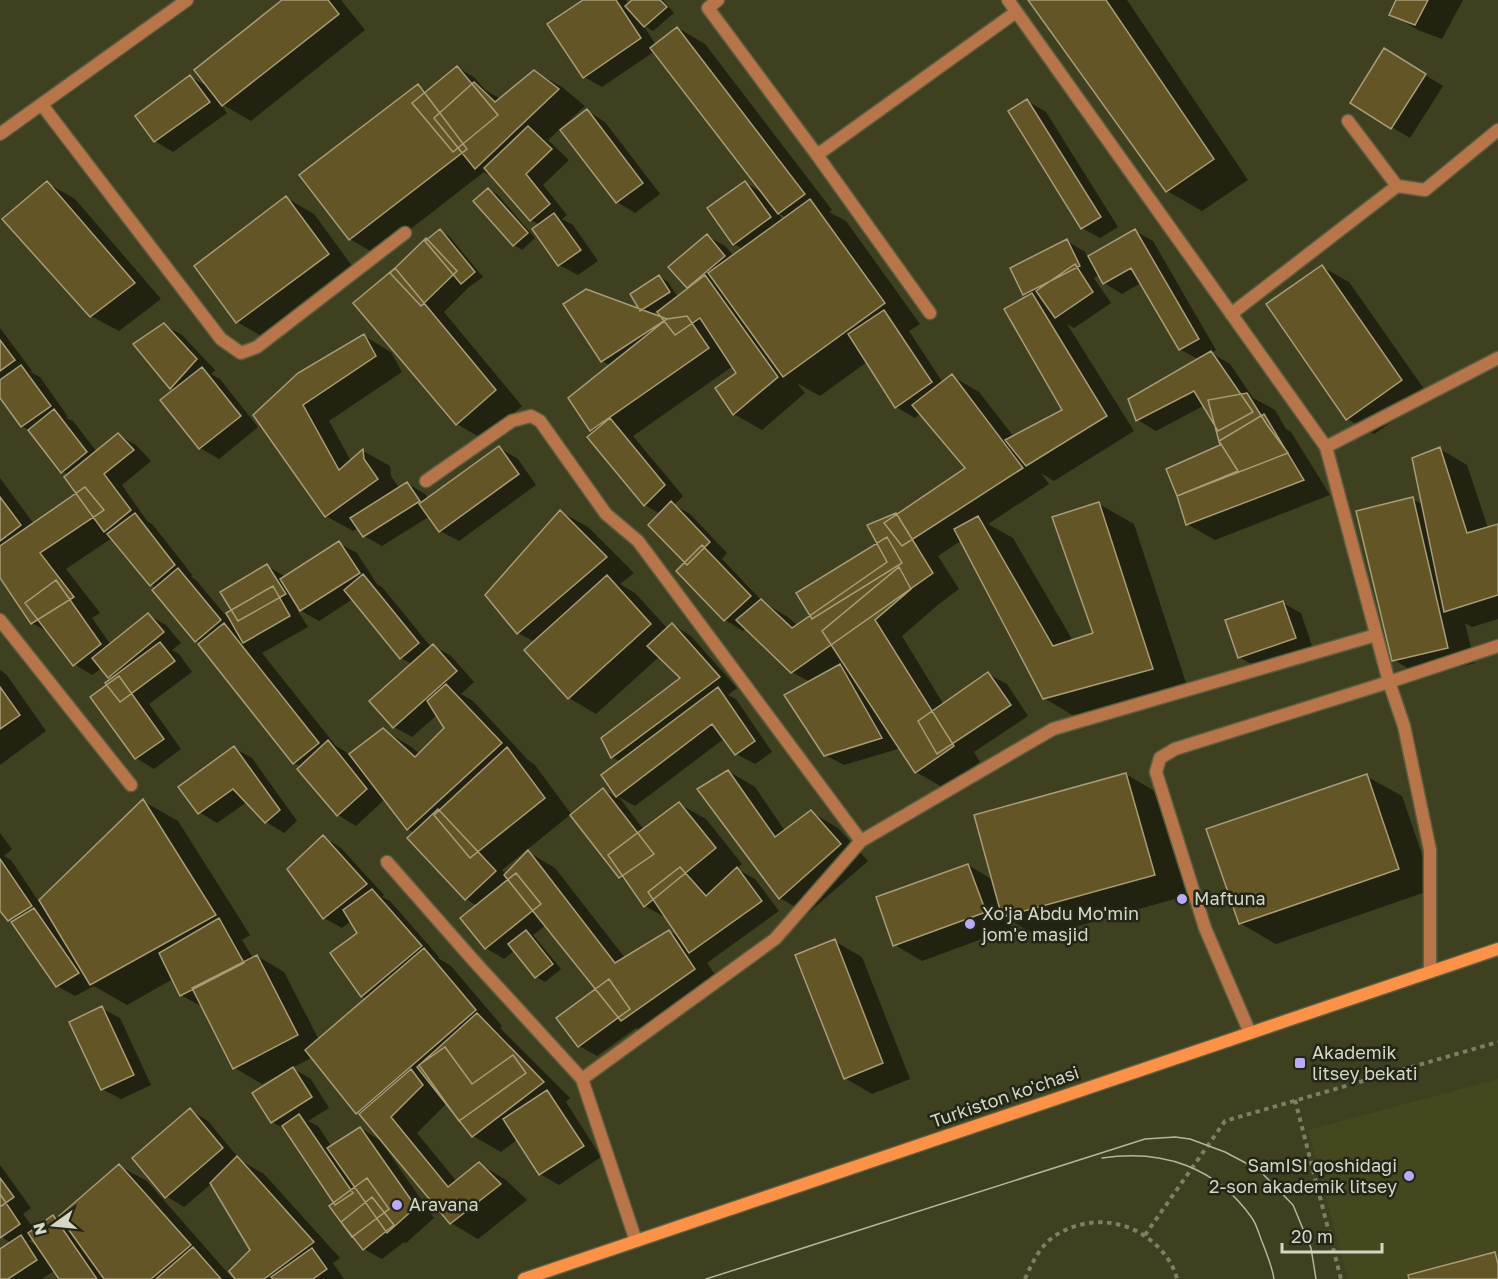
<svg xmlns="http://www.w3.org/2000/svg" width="1498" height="1279" font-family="'Golos Text',sans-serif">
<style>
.built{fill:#45481e}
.shadow{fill:#0007;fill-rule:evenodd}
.building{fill:#635526;stroke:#a79c77;stroke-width:1.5}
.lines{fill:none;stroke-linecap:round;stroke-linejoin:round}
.service-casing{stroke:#5c5e40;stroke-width:15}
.minor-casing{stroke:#5c5e40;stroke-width:15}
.tertiary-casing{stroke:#5c5e40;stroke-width:15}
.secondary-casing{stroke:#5c5e40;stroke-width:15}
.path{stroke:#7e8065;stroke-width:4;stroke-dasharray:4.5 4.5;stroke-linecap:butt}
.service{stroke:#b8754a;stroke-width:12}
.minor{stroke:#b8754a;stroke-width:12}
.tertiary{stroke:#b8754a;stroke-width:12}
.secondary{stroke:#fc9247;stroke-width:12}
.tram{stroke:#b3b59f;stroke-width:1.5}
.poi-dot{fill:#baaaf7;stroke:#242617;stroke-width:2}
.labels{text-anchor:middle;stroke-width:5;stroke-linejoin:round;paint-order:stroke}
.poi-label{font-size:18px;fill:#d4d7c4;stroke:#242617;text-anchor:start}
.street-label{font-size:18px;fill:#d4d7c4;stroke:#242617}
</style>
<rect width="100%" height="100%" fill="#3e401f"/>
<!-- built -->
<path class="built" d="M1498,1079V1279H1348L1308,1130Z"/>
<!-- shadow -->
<path class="shadow" d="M285,0H341L365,30L251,121L220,103L227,113L173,152L155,141L191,77L210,88Z
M585,0H626L629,4L634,0H663L674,13L653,31L643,25L656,45L678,28L705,44L832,210L829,212L846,221L920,324L909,331L943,383L952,376L979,392L1014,437L1064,411L1029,297L1024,294L1067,241L1085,252L1088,258L1135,231L1153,241L1216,350L1211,353L1230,364L1253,398L1275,410L1286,429L1291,432L1330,495L1215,540L1187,524L1222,446L1215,421L1205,405L1156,431L1138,420L1199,360L1180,349L1141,283L1122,294L1104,283L1099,275L1094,278L1111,303L1074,328L1067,324L1134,431L1054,481L1041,473L1049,484L988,524L1013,538L1073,641L1095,634L1099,504L1134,524L1188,689L1079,719L1044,698L962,540L938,556L959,589L939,604L902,636L944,705L988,674L1007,684L1028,716L974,752L980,762L944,788L916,772L901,748L844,765L825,755L810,682L792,672L746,628L743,631L725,620L678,571L686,562L660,514L645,505L589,437L596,432L591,429L611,366L602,361L643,312L632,294L660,277L668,282L678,297L690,289L688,287L707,236L725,246L734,256L743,249L734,244L745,183L764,193L655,51L602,87L584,77ZM777,212L787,218L783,220ZM658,310L665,320L651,315ZM867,362L896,407L915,418L921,413L967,468L898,516L879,543L812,616L798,626L788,617L764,603L722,559L727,553L690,514L674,505L683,496L633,436L733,366L738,374L717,388L734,414L762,430L805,393L797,383L820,396Z
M1030,0H1127L1248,180L1202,211L1167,191Z
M1398,0H1463L1442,39L1418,30L1391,14Z
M1403,61L1443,86L1410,138L1352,103Z
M457,67L475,78L485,90L501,99L535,72L562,87L585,106L548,140L569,160L543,185L567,215L562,219L573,225L598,261L578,275L559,265L540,225L531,220L496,179L484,172L377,255L350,239L418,86L428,92Z
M1027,101L1046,112L1118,227L1100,238L1082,228Z
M587,111L605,122L660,194L635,213L617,202Z
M47,183L75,199L161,299L119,331L91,316Z
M488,189L497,194L535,238L522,250L514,245Z
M286,198L314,214L355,270L265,338L237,322Z
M441,231L449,236L483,277L469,287L444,312L522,406L484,440L457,424L395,270Z
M1322,267L1349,282L1429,396L1374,434L1347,419Z
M164,325L182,335L215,370L211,374L220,379L258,427L219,459L200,448L162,400L175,390L171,388Z
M0,328L32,371L30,372L40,377L68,417L66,418L73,421L97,452L118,435L136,445L151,461L122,485L147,521L153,525L193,576L191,577L196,580L232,623L233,610L267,566L286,577L339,543L357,553L377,584L382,587L431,647L433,646L451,656L474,682L461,694L473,701L528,760L535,765L571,814L502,870L506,875L528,852L555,868L625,958L669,931L681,938L668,919L645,906L628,882L620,877L604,790L619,799L604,775L621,762L612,757L603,738L683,679L660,656L596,714L569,698L535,642L518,633L561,512L588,527L634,573L620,584L635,593L668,629L673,625L691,636L737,688L728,695L736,699L772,752L755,764L736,754L725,738L635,806L619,797L644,830L679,804L706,819L742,864L737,869L755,879L779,911L707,963L722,985L649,1035L636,1028L597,1056L579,1046L598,989L546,925L533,935L561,969L545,982L536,977L515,950L504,959L486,948L477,906L466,899L409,838L414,833L408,829L385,799L356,826L338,815L302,767L294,763L201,643L196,641L154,590L156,588L151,585L112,538L66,569L100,613L92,618L111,645L148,615L166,625L181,643L172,650L179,654L192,672L149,704L181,749L154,769L136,758L114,680L102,668L92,675L74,664L50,633L32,623L0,575V478L34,524L78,494L69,475L62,471L30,431L22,426L0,395ZM353,599L401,658L412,664L394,727L412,737L437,715L446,729L420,754L410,746L383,730L354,761L346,752L336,746L262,653L308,627L296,608L319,621Z
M364,336L391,352L402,372L329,421L351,461L363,451L390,466L391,476L399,488L407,483L425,494L429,499L499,448L518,459L536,485L459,541L440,531L430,516L382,546L364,536L359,528L353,531L326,516L255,415Z
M1440,449L1467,465L1488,528L1498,525V619L1472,627L1465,623L1475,663L1421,676L1394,660L1412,499L1424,505Z
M1283,603L1301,613L1313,649L1257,667L1239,657Z
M0,670L6,674L46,731L0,765Z
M234,748L252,758L297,821L284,833L266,822L247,802L217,823L199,812Z
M728,771L755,787L785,831L811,812L838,828L868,861L807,914L780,898Z
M1126,774L1161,795L1189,895L1039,937L1010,920L1012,928L922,961L895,945L878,898L968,865L993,880Z
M1366,776L1402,796L1434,889L1276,944L1240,923Z
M143,801L178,821L250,935L242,940L253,958L257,956L284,972L319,1040L367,999L362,996L359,933L351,921L342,928L324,918L323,837L341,848L384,895L382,897L390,901L439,957L438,958L451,966L502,1026L500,1028L570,1098L566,1102L601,1157L559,1185L540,1174L518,1139L501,1152L473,1136L447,1103L417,1133L457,1182L479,1164L506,1180L527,1200L478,1239L451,1223L313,1057L292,1068L311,1079L329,1108L308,1121L318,1126L332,1147L360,1128L380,1140L434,1218L406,1243L404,1242L382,1259L364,1249L286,1130L272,1122L277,1076L262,1084L235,1068L202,1004L199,1005L181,995L173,979L127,1005L94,986L75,996L57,986L13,922L0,909V833L12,849L4,856L11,860L39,902Z
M834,941L862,957L910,1079L872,1094L845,1078Z
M101,1008L120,1018L151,1085L121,1099L102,1089Z
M190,1110L208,1121L240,1160L264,1174L340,1258L333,1263L344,1279H237L252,1250L212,1183L184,1207L166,1196Z
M0,1165L31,1208L23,1214L35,1230L54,1216L66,1224L119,1166L147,1181L233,1279H61L55,1270L42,1279H0V1251L11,1243L0,1236ZM33,1238L40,1248L29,1241Z"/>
<!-- building -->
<path class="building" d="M282,0H328L339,14L222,106L194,70Z
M583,0H616L641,38L583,78L547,24Z
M632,0H660L667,7L644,27L625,6Z
M1028,0H1106L1214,159L1166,192Z
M1396,0H1428L1415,25L1389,15Z
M677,27L805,194L778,214L650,48Z
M1384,48L1426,74L1391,129L1350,103Z
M457,66L498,115L453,152L412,103Z
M534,70L559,89L475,169L434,118L474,82L495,102Z
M190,75L210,102L154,142L135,116Z
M418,84L467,149L349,240L299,175Z
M1027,99L1101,217L1081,229L1008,111Z
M587,109L643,183L616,203L560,130Z
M528,126L552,149L526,174L550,204L530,221L484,168Z
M47,181L135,283L90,317L2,219Z
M745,181L771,217L733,245L707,208Z
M488,188L528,233L513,246L473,201Z
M286,196L329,254L236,323L194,266Z
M810,199L885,303L783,377L708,273Z
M554,213L581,250L558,266L532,229Z
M440,229L475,272L461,284L425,241Z
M1135,229L1199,339L1179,350L1131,268L1103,284L1088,256Z
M707,234L725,256L687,288L668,267Z
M426,238L457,271L421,306L390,273Z
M1067,239L1080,266L1023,295L1010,268Z
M1075,264L1093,292L1055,318L1036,291Z
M1322,265L1402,380L1346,420L1266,304Z
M395,268L496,390L456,425L353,303Z
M659,275L670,292L640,311L630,294Z
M705,275L778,377L733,415L715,388L736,373L700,318L675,335L657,312Z
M586,289L667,319L601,362L563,304Z
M1032,293L1107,416L1026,466L1005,440L1062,410L1004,309Z
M884,310L932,382L895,408L848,334Z
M687,316L709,348L590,431L568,398L667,319Z
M164,323L197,359L170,389L133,344Z
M364,334L376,356L303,405L339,470L363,449L364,459L378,479L325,517L253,415L298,373Z
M0,340L15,360L0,371Z
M1211,351L1253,412L1218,431L1194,391L1136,421L1128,399Z
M21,365L51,406L21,427L0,398V380Z
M202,367L241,416L199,449L160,400Z
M952,374L1023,468L902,546L884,523L965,468L912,405Z
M1247,393L1267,425L1288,453L1177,496L1166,469L1220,445L1208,400Z
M54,409L87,452L61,473L28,430Z
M1264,414L1304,480L1186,525L1177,496L1238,471L1219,441Z
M610,418L665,485L644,506L587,437Z
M118,433L134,450L104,474L131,510L104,532L64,477Z
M499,446L519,474L439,532L419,504Z
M1440,447L1467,533L1498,524V595L1444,612L1412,458Z
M407,482L420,501L363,537L350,518Z
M85,487L104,510L40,553L74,597L31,624L0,578V546Z
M0,497L21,525L0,541Z
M1413,497L1448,648L1392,661L1356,511Z
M671,501L710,542L687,565L648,525Z
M1099,502L1153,669L1043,699L954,529L978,516L1053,646L1093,633L1052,517Z
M560,510L607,557L517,634L485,595Z
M135,513L175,565L150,586L107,534Z
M896,513L933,573L791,673L736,620L761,599L792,628L887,562L867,525Z
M887,537L902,563L812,619L796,593Z
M339,541L360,573L300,611L280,579Z
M702,545L751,596L724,621L676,571Z
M267,564L286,594L238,621L220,592Z
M899,567L911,589L875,620L954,746L915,773L822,631Z
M178,568L221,620L195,642L152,590Z
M363,574L419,643L400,659L344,590Z
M607,575L651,624L568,699L524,650Z
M56,580L101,644L73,666L25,603Z
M273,586L290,616L243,643L226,613Z
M1283,601L1296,638L1238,658L1225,620Z
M148,613L164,632L108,678L92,658Z
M224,623L319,743L293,764L198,644Z
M672,623L720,677L611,758L601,738L680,678L647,646Z
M160,642L175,661L120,702L105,683Z
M433,644L457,671L393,728L369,701Z
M840,664L882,738L824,756L784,695Z
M988,672L1011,705L937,754L918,721Z
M119,676L164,739L135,759L90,697Z
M446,684L502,743L407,830L349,754L383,728L415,757L444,728L427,701Z
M0,687L20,715L0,729Z
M718,687L755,741L735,755L712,724L616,797L601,775Z
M328,740L367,789L337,816L297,769Z
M234,746L280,810L265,823L233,789L198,814L178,787Z
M507,747L545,798L470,858L434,815Z
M728,770L775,837L811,810L841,844L779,899L697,789Z
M1126,773L1155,875L1002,917L974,815Z
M1367,774L1399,869L1239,924L1206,829Z
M603,788L654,854L619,878L570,815Z
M143,799L216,915L90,985L39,900Z
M679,802L716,848L644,907L608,855Z
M438,809L496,871L465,900L407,838Z
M323,835L367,884L323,919L287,869Z
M528,850L615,963L669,930L695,969L621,1021L504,875Z
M0,859L32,906L8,921L0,911Z
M968,864L986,912L893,946L876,897Z
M680,867L706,896L737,867L762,901L689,953L648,892Z
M516,873L541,904L485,949L460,918Z
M372,889L422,946L361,997L330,953L357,933L343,910Z
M34,908L79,973L56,987L11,922Z
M219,918L244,963L180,996L159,953Z
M526,930L553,964L535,978L508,944Z
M835,939L883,1063L844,1079L795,955Z
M424,948L476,1010L356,1114L305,1050Z
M257,955L298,1035L233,1069L192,988Z
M609,979L630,1009L578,1047L556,1018Z
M102,1006L134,1075L101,1090L69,1022Z
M477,1013L544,1082L472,1137L417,1067Z
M445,1047L472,1084L513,1055L526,1073L459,1121L419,1065Z
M293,1067L312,1097L271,1123L252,1093Z
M411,1069L423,1085L391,1117L448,1187L479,1162L501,1184L450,1224L359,1114Z
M547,1090L584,1146L539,1175L503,1119Z
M190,1108L223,1148L165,1198L132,1158Z
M299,1114L353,1193L335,1205L282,1126Z
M360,1127L416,1207L387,1233L327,1148Z
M237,1156L314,1242L264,1279H235L229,1271L250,1250L210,1183Z
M119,1164L191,1245L151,1279H104L59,1216Z
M0,1178L14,1197L0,1207Z
M367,1178L389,1209L352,1237L329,1206Z
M0,1194L20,1224L0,1238Z
M372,1197L394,1225L363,1250L341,1222Z
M53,1215L97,1279H59L28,1233Z
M21,1235L37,1260L8,1279H0V1249Z
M193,1247L221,1279H156Z
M312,1248L327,1269L313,1279H273L271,1277Z
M1495,1252L1498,1264V1279H1409L1408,1275Z"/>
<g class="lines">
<!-- service casing -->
<g class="service-casing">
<path id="service" d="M1326,447L1498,358
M1250,1033L1205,928L1156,772L1160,758L1175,749L1389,682"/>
</g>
<!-- minor casing -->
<g class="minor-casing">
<path id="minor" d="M718,0L708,8L817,155L1016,12
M1008,0L1326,447L1389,682L1404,726L1430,850V972
M42,105L221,339L241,353L257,347L405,233
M817,155L930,313
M1397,186L1425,190L1498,130
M1231,314L1397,186L1348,121
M426,481L512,421L531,416L540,421L606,514L638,541L861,841L1053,729L1376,635
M0,620L131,785
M1389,682L1498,646
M387,862L474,961L582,1079L636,1241
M582,1079L775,939L861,841"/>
</g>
<!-- tertiary casing -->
<g class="tertiary-casing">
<path id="tertiary" d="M0,134L187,0"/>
</g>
<!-- secondary casing -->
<g class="secondary-casing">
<path id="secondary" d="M524,1279L1498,949"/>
</g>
<!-- path -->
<path class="path" d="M1295,1100L1341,1279
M1145,1235L1225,1121L1498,1042
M1025,1279C1032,1263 1039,1248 1053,1237C1085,1215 1127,1218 1155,1244C1165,1253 1174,1266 1177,1279"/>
<!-- service -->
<use href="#service" class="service"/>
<!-- minor -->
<use href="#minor" class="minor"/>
<!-- tertiary -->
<use href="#tertiary" class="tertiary"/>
<!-- secondary -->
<use href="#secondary" class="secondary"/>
<!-- tram -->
<path class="tram" d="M1102,1158C1163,1149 1216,1167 1252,1218C1257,1225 1259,1235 1263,1244C1267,1255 1272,1266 1274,1279
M706,1279L1145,1139L1175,1137L1190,1139L1225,1152L1259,1170L1293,1205L1311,1248L1316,1279"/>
</g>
<!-- markers -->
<g class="poi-dot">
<circle cx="1182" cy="899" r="6"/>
<circle cx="970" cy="924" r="6"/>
<rect x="1294" y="1057" width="12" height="12" rx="3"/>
<circle cx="1409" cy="1176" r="6"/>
<circle cx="397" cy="1205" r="6"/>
</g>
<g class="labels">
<!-- poi labels -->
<g class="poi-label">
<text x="1194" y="905">Maftuna</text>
<text x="982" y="920">Xo'ja Abdu Mo'min<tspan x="982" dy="21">jom'e masjid</tspan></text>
<text x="1312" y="1059">Akademik<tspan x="1312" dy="21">litsey bekati</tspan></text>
<text x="1397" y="1172" text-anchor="end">SamISI qoshidagi<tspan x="1397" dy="21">2-son akademik litsey</tspan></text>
<text x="409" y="1211">Aravana</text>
</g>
<!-- street labels -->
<g class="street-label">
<text transform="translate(1005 1097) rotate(-19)" y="6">Turkiston ko'chasi</text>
</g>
</g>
<!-- north arrow -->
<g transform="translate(54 1225) rotate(255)" stroke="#242617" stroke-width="4.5" paint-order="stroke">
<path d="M0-4.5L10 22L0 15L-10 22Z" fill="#d4d7c4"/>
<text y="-9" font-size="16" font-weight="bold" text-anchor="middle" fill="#d4d7c4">N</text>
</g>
<!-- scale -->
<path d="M1282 1243v9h100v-9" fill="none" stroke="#d4d7c4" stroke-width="3"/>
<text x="1291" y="1243" font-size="18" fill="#d4d7c4" stroke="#242617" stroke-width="4.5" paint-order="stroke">20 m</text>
</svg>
